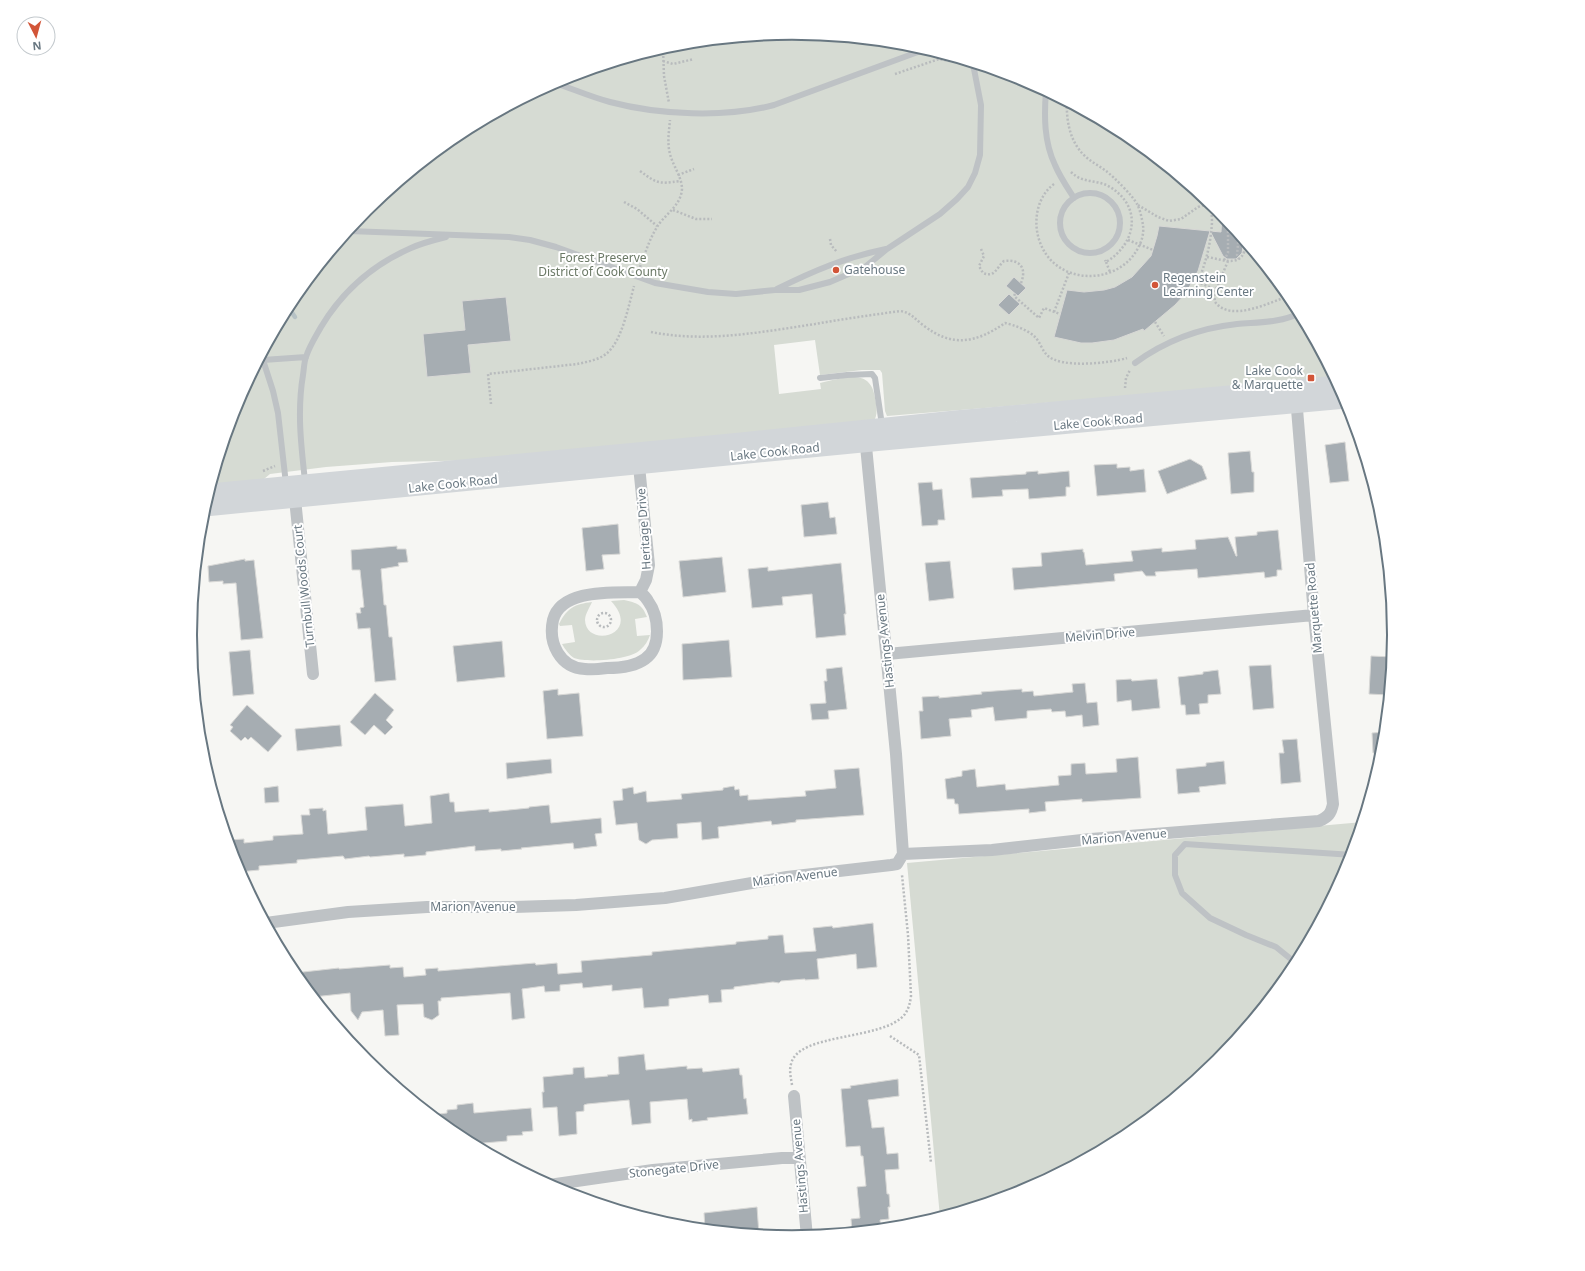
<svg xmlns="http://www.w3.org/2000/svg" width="1585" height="1271" font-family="'Noto Sans',sans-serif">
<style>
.green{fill:#d6dbd3}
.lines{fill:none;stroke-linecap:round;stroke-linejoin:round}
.stream{stroke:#b7c2c5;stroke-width:4.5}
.building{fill:#a6adb2;stroke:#d8d8d6}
.path{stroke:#b8bbbd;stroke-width:2.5;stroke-dasharray:2 2;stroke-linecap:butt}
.lane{stroke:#bec2c5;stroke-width:6}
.street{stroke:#bec2c5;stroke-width:12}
.secondary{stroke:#d2d6d9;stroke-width:17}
.poi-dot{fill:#d25538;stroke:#fff;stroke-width:1.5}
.labels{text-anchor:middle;stroke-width:4;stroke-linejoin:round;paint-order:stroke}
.park-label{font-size:12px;fill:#6b7966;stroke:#fff}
.poi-label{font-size:12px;fill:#687781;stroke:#fff;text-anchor:start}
.street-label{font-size:12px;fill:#687781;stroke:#fff}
.rim{fill:none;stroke:#687781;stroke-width:2}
</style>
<rect width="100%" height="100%" fill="#f6f6f3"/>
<!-- green -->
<path class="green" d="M793,33L910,45L1023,79L1127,135L1219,210L1294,301L1335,379L887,416L885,411L882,373L880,370H862L820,375L815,340L774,345L779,394L821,389L820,383C843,378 871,367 875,398C877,407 878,415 873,423L486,460L392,462L326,467L270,474L264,479L211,486L236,405L292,301L367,209L458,134L562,79L675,45Z
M624,600C637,603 642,604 647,617L635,619L637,636L650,635C648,641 645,646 640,650C630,660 587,663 574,658C569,655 565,649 562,644L575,642L572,625L560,626L559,624C567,608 575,604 592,602C590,607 585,614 585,620C586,649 643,635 611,601Z
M1363,822L1349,866L1293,970L1218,1062L1127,1137L1023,1192L940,1217L907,863Z"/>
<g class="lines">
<!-- stream -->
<path class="stream" d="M288,307L295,317"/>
</g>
<!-- building -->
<path class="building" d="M1222,214L1244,240L1242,253L1236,259H1227L1223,256L1210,231L1221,232Z
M1159,226L1210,231L1198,271L1186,293L1175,305L1144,331L1143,329L1114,340L1092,343H1081L1054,337L1067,290L1084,292L1104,290L1115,287L1132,277L1151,256L1157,236Z
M1014,277L1026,288L1018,296L1006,286Z
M1009,294L1020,304L1009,315L998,305Z
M506,297L511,341L468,345L471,373L427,377L423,334L465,330L462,301Z
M1345,442L1349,481L1330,483L1325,445Z
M1250,451L1252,472H1254V492L1231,494L1228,453Z
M1190,459L1202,466L1207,479L1167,494L1158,471Z
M1117,464V468L1130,467V471L1144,469L1146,492L1097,496L1094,465Z
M1038,471V474L1069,471L1070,487H1066V496L1029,499L1028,489L1002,490L1003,496L972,498L970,478L1026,474V472Z
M932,482L933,490L942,489L945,520H938V525L922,526L918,483Z
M828,502L830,518L835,517L837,534L804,537L801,505Z
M618,524L620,554L602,555L604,569L586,571L582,528Z
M1278,530L1282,570H1277V576L1265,578L1264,572L1198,578L1197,569L1155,572L1156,576H1146L1142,571L1114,574L1115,581L1014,590L1012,568L1042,566L1041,553L1083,549V552H1084L1086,565L1133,561L1131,551L1162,548V552L1196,549L1195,540L1228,537L1236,556H1237L1235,537L1257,535V532Z
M397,546V549H406L408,562L398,563L399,566L381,569L384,605H386L389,637H392L396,680L375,682L370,628L358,629L356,613H361L360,608L364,607L360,570H352L351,550Z
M722,557L726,592L683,597L679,561Z
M245,559V561L254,560L263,638L241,640L236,583L223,584V581L209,582L208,566Z
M950,561L954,598L929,601L925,563Z
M841,563L846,614H844L846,635L816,638L812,594L782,597L783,605L752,608L748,569L768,567V571Z
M729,640L732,677L683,680L682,644Z
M502,641L505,677L457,682L453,646Z
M250,650L254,694L233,696L229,652Z
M1371,656L1393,657L1389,695L1369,694Z
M1271,665L1274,708L1253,710L1249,666Z
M842,667L847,709L828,711L829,719L812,720L810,704L826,703L824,681H827L826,669Z
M1218,670L1221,694L1208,695V703L1199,704L1200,714L1186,715L1185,705H1181L1178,677L1203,674V672Z
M1131,679L1132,681L1157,679L1160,708L1132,711L1131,700L1117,702L1116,680Z
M1085,683L1087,703L1097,702L1099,725L1083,727L1082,715L1066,717L1065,711L1052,712L1051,709L1027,711V718L995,721L993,707L971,710L972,717L949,719L951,736L921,739L919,711H923L922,697L939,696V698L982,694L981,692L1022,689V692L1033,691L1034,696L1073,692L1072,684Z
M558,689V695L579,693L583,736L547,739L543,691Z
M375,693L394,710L386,720L393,727L385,735L374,725L365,735L350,722Z
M247,705L282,736L268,752L251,737L248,740L245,737L241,741L230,731L233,727L230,725Z
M340,725L342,746L297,751L295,729Z
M1385,732L1383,753H1373L1372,733Z
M1297,739L1301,782L1281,784L1279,753H1284L1282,740Z
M1138,757L1141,798L1082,802V799L1045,802L1046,811L1029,813V809L959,814L958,804H955L954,799H947L945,779L962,776V771L975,769L977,787L1005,784L1006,790L1059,785L1058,776L1071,775V764L1085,763L1086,774L1117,772L1116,759Z
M551,759L552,773L507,779L506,763Z
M1224,761L1226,784L1199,787L1200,792L1178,794L1176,769L1206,766V763Z
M859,768L864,815L796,820V822L772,825L771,821L718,827L719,838L702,840L701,822L677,824L678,838L652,840L646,844L639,840L637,823L616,825L613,801L623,800L622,789L633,787L634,794L646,791L647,802L682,799L681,794L723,790V788L734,786L735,790L739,789L740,796L748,795V800L806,796L805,791L836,788L834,770Z
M278,786L279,802L265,803L264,788Z
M449,793L450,802H454L455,812L489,809V812L529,808V807L549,805L551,823L601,818L602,833L595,834L597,846L574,849L573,843L521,848L522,849L501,851V849L475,851V846L426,852V855L404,857V854L370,857L369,856L345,859L343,856L297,860V863L259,866V870L239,872L228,840L244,839V843L273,840V836L303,834L301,815H310L309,809L323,808V811L326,810L328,834L367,830L365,807L403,804L405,826L432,823L430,796Z
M873,923L877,967L857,969L856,954L817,959L819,979L805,980V979L781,981L779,983L773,982L734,987V989L721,990L722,1002L709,1003L708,995L669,999V1006L644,1008L642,988L612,991V985L583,988L582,983L560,985V991L545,992L544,986L522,989L525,1018L512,1020L510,993L441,998V1001H438L439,1015L432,1020L424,1017L423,1004L397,1005L399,1035L385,1036L383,1010L362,1012L358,1020L351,1011L350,993L313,997L294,973L339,968V969L390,965V968L403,967L404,977L426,975L425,969L438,968V971L535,963L536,965L557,963L558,974L582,972L581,961L652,955V952L736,944V942L768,939V936L780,935H783L785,953L816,951L813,928L832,926L833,928Z
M644,1054L646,1070L687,1066V1069L702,1068L703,1072L739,1068L740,1075H742L744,1099L746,1098L748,1114L707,1118L708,1120L692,1122V1119L689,1120L687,1099L650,1102L651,1123L632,1125L629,1100L587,1104L584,1105V1111L576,1112L577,1134L559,1136L557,1107L543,1108L542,1092H544L543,1077L573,1074V1068L584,1067L585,1078L608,1076L607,1075L619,1074L618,1057Z
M898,1079L899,1096L868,1100L872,1128L884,1127L887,1154L898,1153L899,1169L885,1170L887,1194H889L890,1207H888L889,1219L880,1220L881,1229L852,1232L851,1219L860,1218L857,1187L866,1186L863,1156H861L860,1146L846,1147L841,1089L851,1088L850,1086Z
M473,1103L474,1113L531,1108L533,1131L522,1132L523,1135L507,1136V1141L472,1144L458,1136L432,1115L447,1113V1110L457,1109V1105Z
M757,1207L759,1235L705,1229L704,1213Z"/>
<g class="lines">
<!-- path -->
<path class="path" d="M663,48L664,76L669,103
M663,61L673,64L694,59
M895,74L939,59L955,62H963
M1083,111L1087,118L1093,120L1098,119
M1089,114L1092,115
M640,171C658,184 658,184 680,181
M1071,172C1083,184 1097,179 1110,187C1143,207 1136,244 1106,262L1105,260
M678,175L694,169
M1182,179L1184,183L1194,189
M1054,184C1035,198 1032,227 1042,247C1060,286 1119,285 1138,248C1142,241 1144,233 1143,225C1142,219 1140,209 1137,204C1133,196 1114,177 1106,171C1098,165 1089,161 1082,153C1070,140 1066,120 1067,102
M624,202L637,209L657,226
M1211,203C1211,209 1212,215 1212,222C1211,243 1206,262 1198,282L1216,290
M1138,205L1158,217L1169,221L1181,219L1198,207L1211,203
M673,210L696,219H712
M1239,234L1237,255L1239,259
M830,239L831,245L837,252
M1128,240L1153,250
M981,249L984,256L979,266L983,273C995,278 996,268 1004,261C1020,259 1027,268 1021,283
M1207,257C1225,260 1244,269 1246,243
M1224,260L1228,253V221
M1228,261L1214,294L1215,302C1231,323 1270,302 1289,296
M1106,262L1110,272
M640,267C645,254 649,240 657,227C664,215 681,206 682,189C682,177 673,166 670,154C667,143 669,131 670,120
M1015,294L1014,296L1039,318L1044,308L1060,314
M1054,312L1069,273
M1155,322L1164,336
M651,332C705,343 762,332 815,324C843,319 872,315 900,311C910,312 915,319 923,325C952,348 976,343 1005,323C1014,325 1028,330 1035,337C1040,342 1042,350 1047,355C1060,369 1111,363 1127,358
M1125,388L1126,378L1130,370
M491,404L488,374L577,364C587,362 598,360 606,354C622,342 629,304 634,286
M263,471L275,466
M597 620a7 7 0 1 1 14 0a7 7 0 1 1-14 0Z
M890,1036L919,1055L931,1163
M792,1085C791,1078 789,1071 791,1064C798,1032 884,1041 905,1014C909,1008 910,1003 911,996L908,935L902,875"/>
<!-- lane -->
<path class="lane" d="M555,83C573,89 591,97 610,102C659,115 725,118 774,105L926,49
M1046,91C1044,116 1044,142 1055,165C1060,177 1067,187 1074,198
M1060 223a30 30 0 1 1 60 0a30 30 0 1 1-60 0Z
M349,231L509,237L530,240L556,247L655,283L708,292L736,294L775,290H799L830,282L865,267L887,249L940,214L957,199L968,187L975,173L980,155L981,105L973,64
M777,289C813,271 846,257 886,249
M262,357L273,391L278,413L286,484
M263,360L306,357
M1135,363C1165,341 1200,328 1237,324C1259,322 1280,323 1300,313
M820,378L847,375L872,374L875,378L882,425
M305,481C301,445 297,411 303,375C304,369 304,362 306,357C309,347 316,336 321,327C342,292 372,265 411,248C422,243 434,240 446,237
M1297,964L1276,947L1246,935L1210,918L1182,893L1175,875V855L1185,844L1353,855"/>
<!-- street -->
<path class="street" d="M865,436L896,754L903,854
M639,466L649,565L646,580L640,592C642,594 646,597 648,601C659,616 662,647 645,659C634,667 619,668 607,668C600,669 592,670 585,669C560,668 548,643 553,620C561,588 614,593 640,592
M295,499L313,674
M887,654L1314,615
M266,923L348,912L427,907H514L576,905L665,898L787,877L891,865L897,864L903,854L992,850L1091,839L1319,821C1328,817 1331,814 1333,804L1314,615L1296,397
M794,1096L807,1237
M549,1185L653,1170L782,1158H799"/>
<!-- secondary -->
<path class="secondary" d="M210,492L741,441L955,419L1338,384
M205,508L883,442L1346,400"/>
</g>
<!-- markers -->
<g class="poi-dot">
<circle cx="836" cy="270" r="4"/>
<circle cx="1155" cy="285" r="4"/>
<rect x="1307" y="374" width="8" height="8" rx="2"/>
</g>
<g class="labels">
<!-- park labels -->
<g class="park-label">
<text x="603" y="262">Forest Preserve<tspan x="603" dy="14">District of Cook County</tspan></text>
</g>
<!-- poi labels -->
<g class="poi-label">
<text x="844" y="274">Gatehouse</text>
<text x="1163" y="282">Regenstein<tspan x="1163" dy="14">Learning Center</tspan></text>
<text x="1303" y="375" text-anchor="end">Lake Cook<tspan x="1303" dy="14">&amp; Marquette</tspan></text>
</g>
<!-- street labels -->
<g class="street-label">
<text transform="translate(1098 422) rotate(-5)" y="4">Lake Cook Road</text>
<text transform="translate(775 452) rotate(-6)" y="4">Lake Cook Road</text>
<text transform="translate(453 484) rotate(-6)" y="4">Lake Cook Road</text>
<text transform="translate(644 529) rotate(-94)" y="4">Heritage Drive</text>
<text transform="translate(304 586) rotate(-96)" y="4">Turnbull Woods Court</text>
<text transform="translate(1314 608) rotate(-95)" y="4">Marquette Road</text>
<text transform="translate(1100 635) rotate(-5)" y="4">Melvin Drive</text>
<text transform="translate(885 641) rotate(-96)" y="4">Hastings Avenue</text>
<text transform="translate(1124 837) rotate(-5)" y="4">Marion Avenue</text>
<text transform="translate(795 877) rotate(-7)" y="4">Marion Avenue</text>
<text x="473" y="911">Marion Avenue</text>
<text transform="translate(800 1166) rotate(-95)" y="4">Hastings Avenue</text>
<text transform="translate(674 1169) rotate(-6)" y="4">Stonegate Drive</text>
</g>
</g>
<!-- crop -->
<path d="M0 0H1585V1271H0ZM197 635a595 595 0 1 1 1190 0a595 595 0 1 1-1190 0Z" fill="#fff" fill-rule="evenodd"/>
<path class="rim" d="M197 635a595 595 0 1 1 1190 0a595 595 0 1 1-1190 0Z"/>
<!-- north arrow -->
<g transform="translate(36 36) rotate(174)"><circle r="19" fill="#ffffff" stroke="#c3c9cd"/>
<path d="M0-3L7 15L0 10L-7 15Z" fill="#d25538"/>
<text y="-6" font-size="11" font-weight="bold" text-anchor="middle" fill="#687781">N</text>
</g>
</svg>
